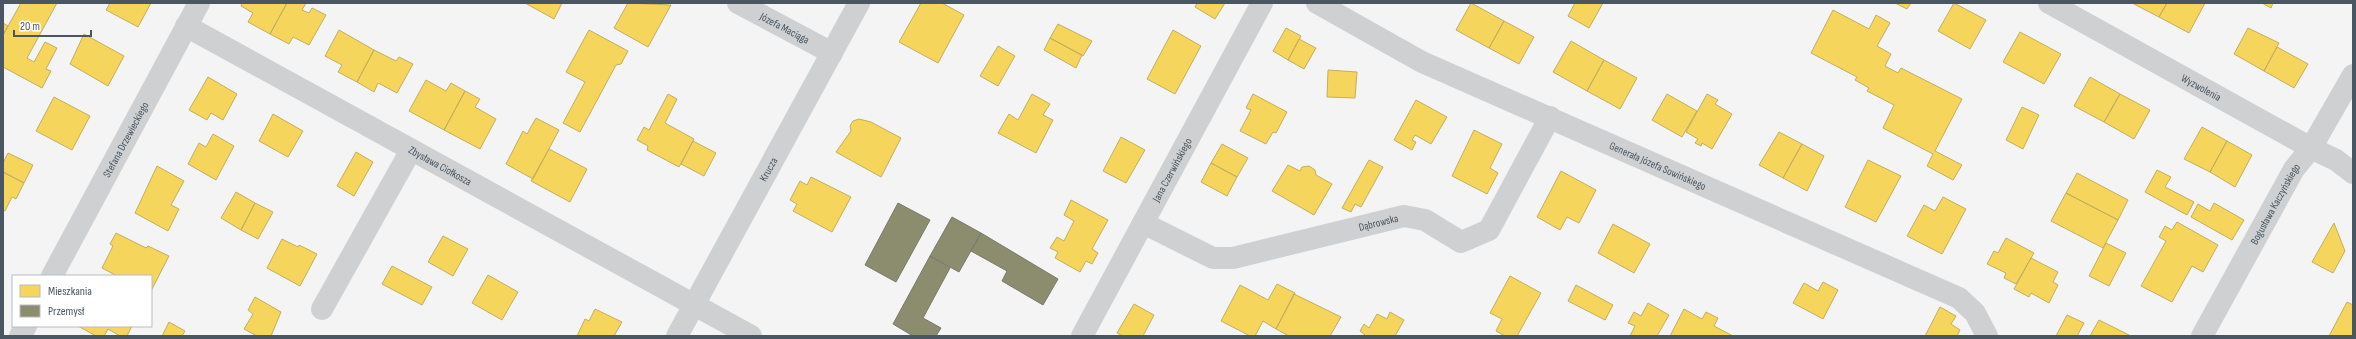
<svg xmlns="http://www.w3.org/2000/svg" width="2356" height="339" font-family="'Sofia Sans Condensed',sans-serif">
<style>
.homes{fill:#f6d55c;stroke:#c2af5e}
.industry{fill:#8c8c6e;stroke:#787c6a}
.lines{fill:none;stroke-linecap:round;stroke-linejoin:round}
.minor{stroke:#ced0d2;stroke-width:22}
.labels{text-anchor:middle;stroke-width:4;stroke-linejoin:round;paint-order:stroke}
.street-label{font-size:11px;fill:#4a5661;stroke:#fff}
</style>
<rect width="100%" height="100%" fill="#f4f4f4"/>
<!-- homes -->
<path class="homes" d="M21,3H57L27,58L34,62L45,42L57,48L46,69L51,71L42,88L3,67V35Z
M110,3H151L138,27L106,10Z
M242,3H287L270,34L248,22L253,13L241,6Z
M287,3H306L302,10L309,13L312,8L326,15L309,45L293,37L289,44L270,34Z
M525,3H562L554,19Z
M628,3L671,5L648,47L614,28Z
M921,3H942L964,15L938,63L899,42Z
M1197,3H1225L1215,19L1195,7Z
M1471,3L1504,21L1489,48L1456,30Z
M1575,3H1603L1589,28L1568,16Z
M1895,3H1911L1907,9Z
M1954,3L1986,20L1970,49L1938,31Z
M2132,3H2167L2159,17Z
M2167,3H2205L2189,33L2159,17Z
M2262,3H2273L2271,8Z
M1833,10L1869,29L1876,15L1890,23L1877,46L1891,54L1885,66L1898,73L1901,68L1962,99L1935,151L1962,165L1953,180L1927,166L1933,154L1883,128L1894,105L1867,91L1869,88L1855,80L1857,77L1811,53Z
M1504,21L1534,37L1519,64L1489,48Z
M3,23L8,26L3,35Z
M1058,24L1092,41L1083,56L1050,38Z
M1286,28L1301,36L1288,60L1273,51Z
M2248,28L2279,43L2264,71L2234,54Z
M339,30L374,50L357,82L338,72L342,65L325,56Z
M589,30L628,51L621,64L616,65L580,132L563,123L585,82L566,72Z
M1173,30L1201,46L1175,94L1147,79Z
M2020,32L2061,54L2044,84L2003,62Z
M84,34L124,56L108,86L70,64Z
M1050,38L1082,55L1076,68L1044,50Z
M1299,39L1316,48L1304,69L1288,60Z
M1571,41L1604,60L1587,91L1553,72Z
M998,46L1015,56L998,86L980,76Z
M2277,47L2308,64L2294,88L2264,71Z
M374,50L396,61L399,57L413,64L397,93L378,83L374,92L357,82Z
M1604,60L1637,78L1620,109L1587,91Z
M1328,70L1357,72L1355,98L1327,97Z
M208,77L237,94L223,120L211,113L207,120L189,110Z
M2090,77L2120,94L2104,122L2074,106Z
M426,80L446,91L451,83L465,91L444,130L409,111Z
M465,91L480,99L475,107L496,119L480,149L444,130Z
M668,94L677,99L665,123L694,139L679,167L647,150L648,146L637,140L644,127L649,130Z
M1032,94L1050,104L1043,115L1053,120L1036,153L998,133L1009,114L1018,120Z
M1253,94L1287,112L1276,133L1273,132L1266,144L1240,131L1251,110L1246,108Z
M1667,94L1697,111L1682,137L1652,120Z
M1707,94L1718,100L1715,104L1732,114L1712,149L1702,143L1701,146L1695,143L1698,139L1686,132Z
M2120,94L2150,110L2134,139L2104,122Z
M54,97L90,116L72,150L36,131Z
M1416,100L1447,117L1431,144L1415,135L1412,140L1416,142L1412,150L1394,140Z
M2022,107L2039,115L2023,149L2006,140Z
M273,114L303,131L288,157L259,141Z
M536,118L559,130L533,179L506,164L523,131L527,134Z
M859,119L871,122L901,138L881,177L836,152L851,131L850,126L853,121Z
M2202,127L2227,141L2210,172L2184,159Z
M1474,130L1502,144L1490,168L1498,173L1487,194L1452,176Z
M1779,132L1802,144L1783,178L1759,165Z
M213,134L234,146L216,180L188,164L199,143L206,147Z
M1121,137L1145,150L1126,183L1103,171Z
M693,141L716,153L704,176L681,164Z
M2227,141L2252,155L2235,187L2210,172Z
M1222,144L1248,158L1237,177L1211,163Z
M1802,144L1824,156L1807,191L1783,178Z
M549,149L587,169L570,202L531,181Z
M356,152L373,162L354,196L337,186Z
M8,153L33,165L24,183L3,172V163Z
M1369,160L1383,167L1361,207L1355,204L1351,212L1342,208Z
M1868,160L1901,176L1876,222L1845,207Z
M1211,163L1237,177L1227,196L1201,182Z
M1288,165L1300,171L1302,167L1309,166L1315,170L1316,175L1332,184L1314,215L1272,191Z
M157,166L184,181L171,205L179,209L168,231L135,213Z
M2157,170L2171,177L2165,187L2194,202L2187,215L2145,192Z
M1561,171L1596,190L1579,223L1567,217L1560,230L1537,217Z
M3,172L24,183L16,199L12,197L5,211L3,210Z
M2077,173L2128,200L2118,220L2066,193Z
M811,177L851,197L832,232L793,211L797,204L790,200L800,181L807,185Z
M236,192L255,203L241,230L221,218Z
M2066,193L2118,220L2103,248L2051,221Z
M1943,197L1966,209L1942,254L1907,236L1924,205L1935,211Z
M1071,200L1108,220L1092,249L1098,253L1092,264L1086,261L1080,272L1055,258L1058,252L1050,248L1057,237L1064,241L1074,221L1064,215Z
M255,203L273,212L258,239L241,230Z
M2214,203L2244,220L2232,240L2191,217L2198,204L2210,211Z
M2177,222L2218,245L2203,272L2192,266L2172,302L2141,286L2166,241L2159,237L2165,226L2172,230Z
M2334,223L2345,251L2333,273L2312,262Z
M1613,224L1650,244L1634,273L1598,253Z
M116,233L146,248L148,246L169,256L151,291V276H117L102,268L113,246L110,244Z
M443,236L468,249L453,276L428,262Z
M2006,238L2034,253L2016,284L2004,278L2006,273L1987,264L1994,251L1998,253Z
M282,239L298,247L299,245L317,254L300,286L267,268Z
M2106,243L2126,253L2109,286L2089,276Z
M2031,258L2058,272L2053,282L2058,285L2049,303L2031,293L2029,297L2014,289Z
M392,266L432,287L422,305L382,284Z
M488,275L518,292L502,320L472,303Z
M1510,276L1541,293L1517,336H1505L1496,331L1502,319L1490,313Z
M1823,282L1838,290L1823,319L1793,303L1804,283L1818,291Z
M1277,284L1295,293L1276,329L1263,321L1255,336H1250L1221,321L1240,285L1268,300Z
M1576,285L1613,305L1605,320L1568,301Z
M1294,294L1341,317L1330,336H1289L1276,329Z
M255,297L281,312L271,336H257L244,329L253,314L248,310Z
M2347,302L2353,305V336H2329Z
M1648,303L1669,315L1657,336H1630L1635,326L1628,323L1634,312L1641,316Z
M1134,304L1154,315L1143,336H1123L1117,333Z
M1940,307L1956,316L1951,324L1960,330L1957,336H1925Z
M595,309L622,322L614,336H577L585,319L589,321Z
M1684,309L1702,319L1706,312L1718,318L1714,326L1733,336H1670Z
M1390,312L1404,320L1395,336H1364L1365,335L1360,331L1364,324L1369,328L1377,314L1387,319Z
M2067,315L2084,323L2077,336H2056Z
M2099,320L2131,336H2090Z
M169,322L185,331L182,336H162Z
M78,326H132L127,336H120L108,329L104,336H96Z"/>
<!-- industry -->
<path class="industry" d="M898,203L930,220L896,282L865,265Z
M952,217L981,233L959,272L930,256Z
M981,233L1058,279L1043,305L1002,281L1007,271L971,251Z
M930,256L950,268L923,318L941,328L936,336H913L893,324Z"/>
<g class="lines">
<!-- minor -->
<g class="minor">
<path id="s1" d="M738,3L832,53"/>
<path id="s2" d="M1317,3L1422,62L1959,298L1975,313L1987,336"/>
<path id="s3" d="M2049,3L2311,148L2336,160L2353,173"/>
<path id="s4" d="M186,26L751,336"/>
<path id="s5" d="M1143,223L1213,258H1233L1404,216L1425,220L1461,242L1489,230L1550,117"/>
<path id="s6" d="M52,276L199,3"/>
<path d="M322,309L411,150"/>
<path d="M20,336L26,326"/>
<path id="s7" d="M677,336L859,3"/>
<path id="s8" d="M1082,336L1262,3"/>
<path id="s9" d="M2202,336L2294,169L2311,148L2353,75"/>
</g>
</g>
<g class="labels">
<!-- street labels -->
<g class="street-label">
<text dy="4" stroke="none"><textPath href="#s1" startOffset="53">Józefa Maciąga</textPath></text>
<text dy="4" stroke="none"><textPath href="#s3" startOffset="174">Wyzwolenia</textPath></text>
<text dy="4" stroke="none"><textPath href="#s6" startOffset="155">Stefana Drzewieckiego</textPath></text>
<text dy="4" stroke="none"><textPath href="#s2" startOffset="378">Generała Józefa Sowińskiego</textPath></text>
<text dy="4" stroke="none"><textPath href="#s4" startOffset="290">Zbysława Ciołkosza</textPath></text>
<text dy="4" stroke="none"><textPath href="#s7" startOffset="190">Krucza</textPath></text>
<text dy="4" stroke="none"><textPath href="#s8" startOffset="189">Jana Czerwińskiego</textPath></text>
<text dy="4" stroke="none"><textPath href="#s9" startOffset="151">Bogusława Kaczyńskiego</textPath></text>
<text dy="4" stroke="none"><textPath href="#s5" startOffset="248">Dąbrowska</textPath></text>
</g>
</g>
<!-- border -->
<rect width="2356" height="339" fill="none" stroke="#4a5661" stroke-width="8"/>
<!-- legend -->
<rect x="12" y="275" width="140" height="52" fill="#ffffff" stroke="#b7bbc0"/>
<rect x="20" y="285" width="20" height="12" fill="#f6d55c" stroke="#b7bbc0"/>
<text x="48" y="295" font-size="12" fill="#4a5661">Mieszkania</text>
<rect x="20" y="305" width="20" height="12" fill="#8c8c6e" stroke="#b7bbc0"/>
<text x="48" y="315" font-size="12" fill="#4a5661">Przemysł</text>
<!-- scale -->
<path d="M14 30v6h77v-6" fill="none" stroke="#4a5661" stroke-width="2"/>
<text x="20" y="30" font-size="12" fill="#4a5661" stroke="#ffffff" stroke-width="3" paint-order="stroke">20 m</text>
</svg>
